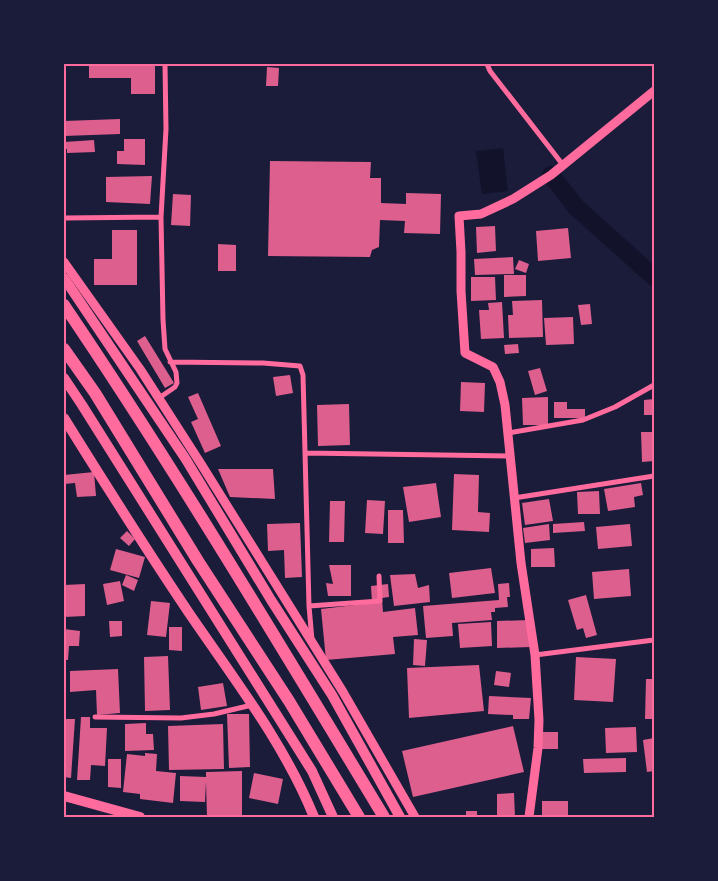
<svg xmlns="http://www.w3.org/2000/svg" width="718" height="881" font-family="Literata,serif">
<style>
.water{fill:#12122b}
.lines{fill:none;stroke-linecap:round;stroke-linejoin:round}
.canal{stroke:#12122b;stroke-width:18}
.building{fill:#dd5f8e}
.minor{stroke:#ff6b9d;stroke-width:5}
.tertiary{stroke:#ff6b9d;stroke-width:9}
.secondary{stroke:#ff6b9d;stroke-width:10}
.trunk{stroke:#ff6b9d;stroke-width:12}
.neatline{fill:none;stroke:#ff6b9d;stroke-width:2}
</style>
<rect width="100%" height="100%" fill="#1b1b3a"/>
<!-- water -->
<path class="water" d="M503,148L508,191L482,194L476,151Z"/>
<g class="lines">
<!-- canal -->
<path class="canal" d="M551,175L576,207L654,277"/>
</g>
<!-- building -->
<path class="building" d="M89,64H155V94H131V78H89Z
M267,67L279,68L278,86H266Z
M120,119V134L64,136V121Z
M124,139H145V165L117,164V151H124Z
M94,140L95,152L67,153V149H64V142Z
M270,161L371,162L370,178H381V203L406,204V193L441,194L440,234L404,233L405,221L380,220L379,247L372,250L370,257L268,256Z
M152,176L150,204L106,202V177Z
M173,194L191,195L190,226L171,225Z
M495,226L496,251L477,253L476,227Z
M568,228L571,258L538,261L536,231Z
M112,230H137V285H94V259H112Z
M218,244L236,245V271H218Z
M513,257L514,274L475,275L474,259Z
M519,260L529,264L526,273L515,269Z
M504,275H526V296L504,297Z
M471,277H495L496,300L471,301Z
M542,300L543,337L509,338L508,315H513L512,301Z
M502,302L504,338L481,339L479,310H489L488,303Z
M590,304L592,324L581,325L578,305Z
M573,317L574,344L546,345L544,318Z
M145,336L174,383L165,388L137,341Z
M518,344L519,353L505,354L504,345Z
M540,368L547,391L535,395L528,371Z
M290,375L293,393L276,396L273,377Z
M461,382L485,383L484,412L460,411Z
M198,393L221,446L205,453L191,422L198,419L188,397Z
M548,397V425H523L522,398Z
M654,399V415H644V400Z
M554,402H567V409H585V418H554Z
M349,404L350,445L318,446L317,405Z
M641,432H654V461L642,462Z
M218,469H273L275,499L230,497Z
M94,472L96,496L77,497L75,483L64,484V475Z
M454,474L479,475L478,512L490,513L489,532L452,530Z
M436,483L441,517L409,522L403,487Z
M641,483L643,495L634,497L635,507L608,511L604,489Z
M599,491L600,514H578L577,492Z
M549,499L553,521L525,525L522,503Z
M367,500L385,501L383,534L365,533Z
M330,501H345L344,542H329Z
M388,510H403L404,543H388Z
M584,522L585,531L553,533V524Z
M300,523L302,577L285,578L284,550L268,551L267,524Z
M549,524L550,540L525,543L523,528Z
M630,524L632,546L598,549L596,527Z
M127,531L135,539L129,546L120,538Z
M554,548L555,567H531V549Z
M116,549L145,557L139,578L110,570Z
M329,565H351V596H328L326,583L333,584Z
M491,568L495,593L452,598L449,573Z
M629,569L631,596L594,599L592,572Z
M415,574L418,588L429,585L430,602L394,606L390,575Z
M126,575L138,580L134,591L122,585Z
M120,581L124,601L107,605L103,584Z
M509,583L510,597H507L508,607L495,608V612H491L492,620L452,623L453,636L426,638L423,606L499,600L498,584Z
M85,584V616L64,617V585Z
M388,584L389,597L382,598L383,612L415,608L418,635L393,637L395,654L326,660L321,609L372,603L371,586Z
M586,595L597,635L586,638L583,628L577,630L568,600Z
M151,601L170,603L166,637L147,635Z
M530,620L531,647L497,648V621Z
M109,621H122V636L110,637Z
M491,622L492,646L460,648L458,624Z
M169,627H182V651L169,650Z
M64,629L80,631L79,646H69L68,660H64Z
M414,639L427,640L425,666L413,665Z
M168,656L170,710L145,711L144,657Z
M576,657L616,659L613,702L574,700Z
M479,665L484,711L409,718L407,668Z
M118,669L120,713L97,715L96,690L70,692V671Z
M496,671L511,673L509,687L494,685Z
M646,679H654V719H645Z
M223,683L227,706L201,710L198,687Z
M489,696L531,698L529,719H513V715L488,714Z
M227,714H249L250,767L229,768Z
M81,717H90V728H107L105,766L91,765L90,780H77Z
M64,719H75L71,778L64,777Z
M146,723V734H153L154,750L125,751V724Z
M223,724L224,769L169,770L168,726Z
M513,726L524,772L413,797L402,751Z
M636,727L637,752L606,753L605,728Z
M540,732H558V749H540Z
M654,738V771L647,772L643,740Z
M145,753L157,754L156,771L176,773L173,803L140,799V794L123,792L127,754L145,756Z
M626,758V772L584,773L583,759Z
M108,759H121V788L108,787Z
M242,771V816L207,817L206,782L205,802L180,801V776L206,777V772Z
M254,773L283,779L278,804L249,798Z
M514,793L515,817H497V794Z
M542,801H568V817H542Z
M466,811H477V817H466Z"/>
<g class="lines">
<!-- minor -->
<path class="minor" d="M487,64L490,71L563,165
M64,218L161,217
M170,362L263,363L300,366L303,375L309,606L312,640
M159,398L175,387L177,383L176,372L165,349L163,320L161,217L166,129L165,64
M508,433L583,420L615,407L654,385
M305,453L510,456
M514,498L654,476
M309,606L380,601L379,576
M535,655L654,640
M95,717L181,718L214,714L252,705"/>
<!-- tertiary -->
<path class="tertiary" d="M64,262L140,369L201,464L343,692L415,817
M529,817L538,748L539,720L535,655L521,563L505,405L500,382L493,367L465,353L461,291V252L459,216L481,214L513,199L551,175L654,91"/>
<!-- secondary -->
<path class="secondary" d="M64,278L185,458L271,600L332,695L400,817
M64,378L82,405L312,771L333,817
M64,418C105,484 146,549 189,613C234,679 284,743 314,817
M64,796L140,817"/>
<!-- trunk -->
<path class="trunk" d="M64,305C177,472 280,645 384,817
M64,349L95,393L198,561L289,701L359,817"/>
</g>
<!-- border -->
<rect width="718" height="881" fill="none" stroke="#1b1b3a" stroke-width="130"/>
<rect x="65" y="65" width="588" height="751" class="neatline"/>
</svg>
